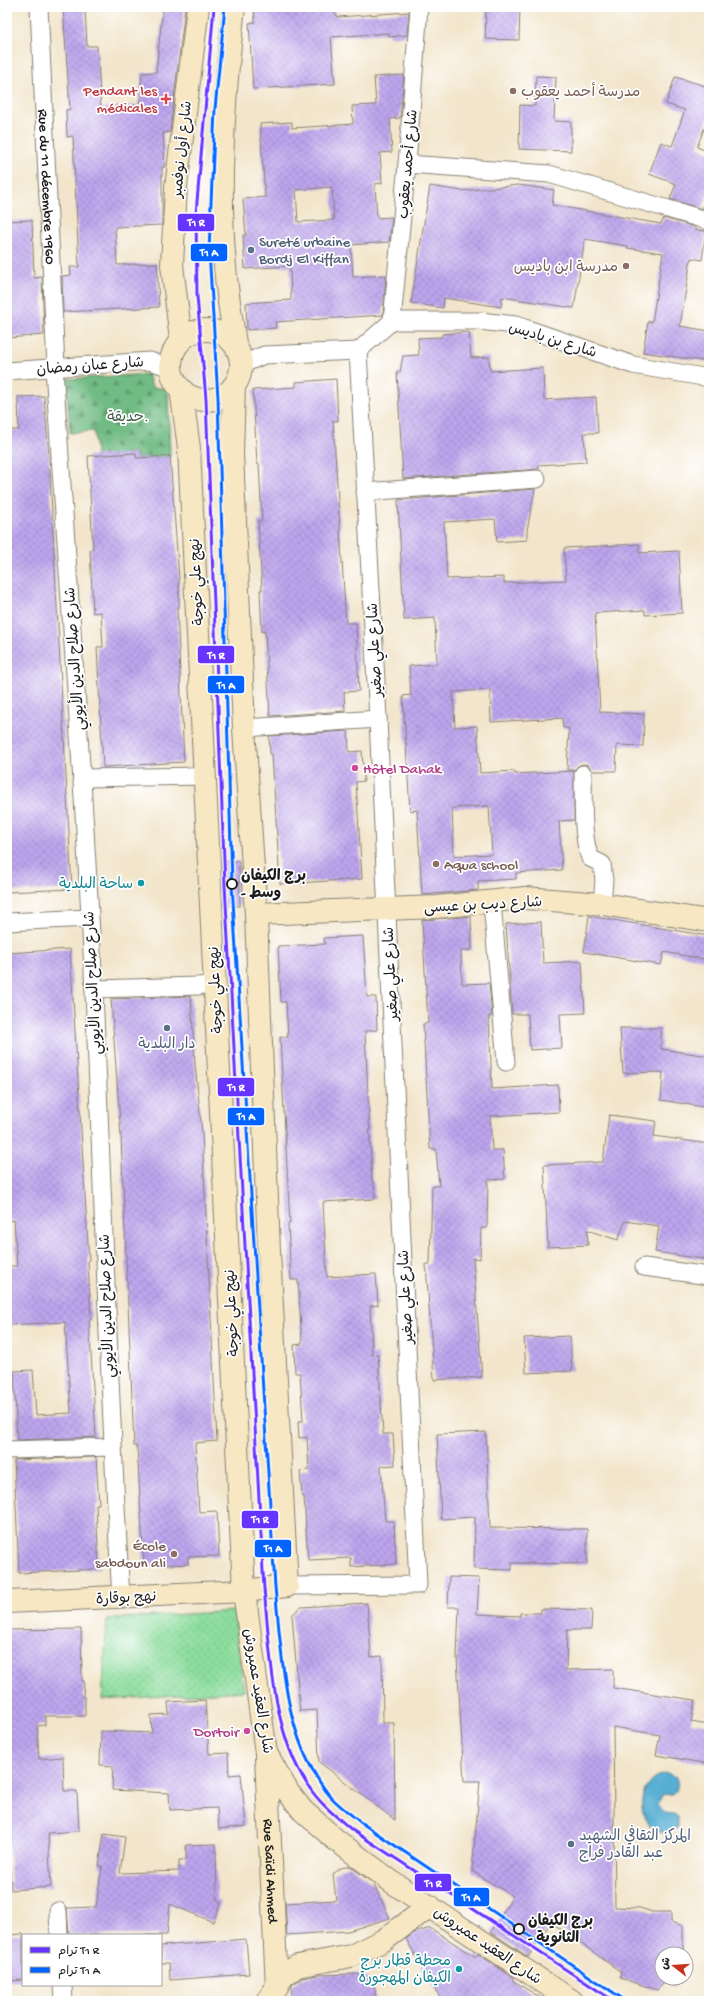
<svg xmlns="http://www.w3.org/2000/svg" width="716" height="2008" font-family="'Gochi Hand','Playpen Sans Arabic',sans-serif">
<style>
.grass{fill:url(#grass-dots);stroke:#547c5c}
.forest{fill:url(#forest-firs);stroke:#466c50}
.water{fill:#56aed3;stroke:#396578}
.building{fill:url(#building-cross-hatch);fill-rule:evenodd}
.lines{fill:none;stroke-linecap:round;stroke-linejoin:round}
.street-casing{stroke:#878074;stroke-width:19}
.secondary-casing{stroke:#878074;stroke-width:24}
.street{stroke:#fff;stroke-width:17}
.secondary{stroke:#f7e8c3;stroke-width:22}
.tram-1-casing{stroke:#fff;stroke-width:6}
.tram-2-casing{stroke:#fff;stroke-width:6}
.tram-1{stroke:#63f;stroke-width:3}
.tram-2{stroke:#0363ff;stroke-width:3}
.education-dot{fill:#8d6e63;stroke:#fff;stroke-width:1.5}
.health-dot{fill:#e0444e;stroke:#fff;stroke-width:1.5}
.service-dot{fill:#5c6f8a;stroke:#fff;stroke-width:1.5}
.hotel-dot{fill:#d1479c;stroke:#fff;stroke-width:1.5}
.culture-dot{fill:#0f9aa8;stroke:#fff;stroke-width:1.5}
.stop-dot{fill:#fff;stroke:#1c1c1c;stroke-width:2}
.labels{text-anchor:middle;stroke-width:3.5;stroke-linejoin:round;paint-order:stroke}
.health-label{font-size:15px;fill:#be3a42;stroke:#fff;text-anchor:end}
.education-label{font-size:15px;fill:#785e54;stroke:#fff;text-anchor:start}
.street-label{font-size:15px;fill:#1c1c1c;stroke:#fff}
.service-label{font-size:15px;fill:#4e5e75;stroke:#fff;text-anchor:start}
.park-label{font-size:15px;fill:#436049;stroke:#fff}
.hotel-label{font-size:15px;fill:#b23c85;stroke:#fff;text-anchor:start}
.stop-label{font-size:15px;font-weight:bold;fill:#1c1c1c;stroke:#fff;text-anchor:start}
.culture-label{font-size:15px;fill:#0d838f;stroke:#fff;text-anchor:end}
.line-badge{stroke:#fff;stroke-width:1.5}
.badge-label{font-size:11px;text-anchor:middle;font-weight:bold;fill:#fff}
</style>
<defs>
<pattern id="grass-dots" width="8" height="8" patternUnits="userSpaceOnUse"><rect width="8" height="8" fill="#8cdd9d"/><path d="M2 2h.1M6 6h.1" fill="none" stroke="#78bd87" stroke-width="1.8" stroke-linecap="round"/></pattern>
<pattern id="forest-firs" width="22" height="20" patternUnits="userSpaceOnUse"><rect width="22" height="20" fill="#71bc84"/><path d="M5 1l3.5 6h-7zM16 11l3.5 6h-7z" fill="#5c986b"/></pattern>
<pattern id="building-cross-hatch" width="8" height="8" patternUnits="userSpaceOnUse"><rect width="8" height="8" fill="#bda5ed"/><path d="M0 0l8 8M0 8l8-8" fill="none" stroke="#a28dcb"/></pattern>
</defs>
<rect width="100%" height="100%" fill="#fff"/>
<filter id="ink" filterUnits="userSpaceOnUse"><feTurbulence type="fractalNoise" baseFrequency=".025" numOctaves="2"/><feDisplacementMap in="SourceGraphic" scale="8" xChannelSelector="R" yChannelSelector="G"/><feConvolveMatrix kernelMatrix="1 2 1 2 8 2 1 2 1" color-interpolation-filters="sRGB"/></filter>
<filter id="wash" filterUnits="userSpaceOnUse"><feTurbulence type="fractalNoise" baseFrequency=".012" numOctaves="4" result="noise"/><feDisplacementMap in="SourceGraphic" scale="16" xChannelSelector="R" yChannelSelector="G"/><feGaussianBlur stdDeviation="0.9" result="paint"/><feColorMatrix in="noise" values="0 0 0 0 0 0 0 0 0 0 0 0 0 0 0 0 0 1.4 0 .05"/><feComposite in="paint" operator="in"/></filter>
<g filter="url(#wash)">
<rect width="100%" height="100%" fill="#f2e5cb"/>
<!-- grass -->
<path class="grass" d="M234,1611L244,1691L102,1700L107,1619Z"/>
<!-- forest -->
<path class="forest" d="M148,374L152,387L168,389L170,456L137,458L136,453L96,457L94,431L70,433L66,379Z"/>
<!-- water -->
<path class="water" d="M667,1773L676,1777C678,1782 679,1792 672,1794C668,1795 666,1794 662,1795L658,1804L665,1813L674,1814L678,1817V1827L669,1834C634,1831 632,1781 667,1773Z"/>
<g id="blocks">
<!-- building -->
<path class="building" d="M63,7H85L87,46H97L101,108L139,105L142,73L156,72L163,7H185L170,132L163,133L165,167H162V225L115,227L117,265L157,263L159,307L63,312L62,276L71,275L70,267H79L73,136L67,137L66,110L70,109Z
M254,7H330L338,17L409,12L407,35L389,37V33L331,37L335,84L253,89L249,23L255,22Z
M486,7H520L519,40L485,39Z
M404,75L400,118L390,119L392,152L380,153L382,183L375,184L377,218L392,217L389,242L351,245L353,277L386,275L383,315L275,322L276,328L247,330L246,303L291,300L290,266L245,269L243,235H246L243,199L265,197L260,124L292,122V128L353,124L352,106L376,105L374,77ZM332,187L334,220L298,222L296,190Z
M536,76L556,77L554,121L571,122V151L519,149L520,105L535,106Z
M675,77L709,87V116L697,147L709,152V191L702,209L670,199L676,184L649,174L661,142L672,146L685,110L666,104Z
M518,185L554,190L552,205L661,224L664,218L695,227V230L706,231L702,260L691,258L680,326L709,331V362L643,352L648,321L652,322L663,253L627,248V246L585,239L574,308L502,297L501,307L444,298L443,308L411,303L430,186L462,191Z
M32,220L34,278L42,277L44,335L7,338V221Z
M469,332L471,358L489,357L490,371L543,368L544,400L596,397L598,433H584L586,462L538,465L539,469L403,479L397,372H400L403,356L419,355L418,338L442,337V334Z
M336,379L338,421H333L346,623H356L359,691L344,692L345,711L270,716L265,631L262,632L260,590H262L258,521H262L259,464H257L253,390L296,387V382Z
M44,396L49,456L72,889L7,892V430H19L18,397Z
M136,453V458L170,456L179,579V608H177L184,762L103,767L97,647H103L101,612L93,613L90,549H93L88,456Z
M535,489L527,530V540L497,542L495,519L444,522L447,579L504,577V583L566,580L564,548L639,544V553L679,551L682,613L645,615V610L595,613L600,712L644,714L643,746L617,745L616,771H592L588,765L583,764L578,766L574,770H567L569,728H563L562,718L491,722L490,690L453,692L455,727L477,726L480,773L515,771V774L574,771V820L559,821L562,870L516,873V879L478,881V890L422,895L417,810L410,811L403,696L411,695L409,666L437,664L435,618L404,620L398,500ZM489,806L492,854L454,856L452,808Z
M348,731L349,752L362,751L364,781L356,782L362,879L280,884L272,754H270L269,736Z
M239,861L240,906H224L221,862Z
M471,916L472,950L461,951L462,984L489,983L492,1016H489L492,1089L558,1085L559,1112L490,1116L492,1150H503L505,1179L488,1180L487,1228H481L480,1259L473,1258L482,1377L434,1380L426,1264H430L432,1186H439L436,1149H430L423,1024L428,1023L422,920Z
M589,916L709,936V960L664,952L661,965L584,952Z
M541,922L543,963L582,961L585,1013L560,1014L562,1048L530,1050L528,1014H512L506,924Z
M363,936L367,997H376L377,1030L365,1031L372,1182H374L375,1199L323,1202L327,1277L376,1274L378,1305L370,1306L372,1355L378,1354L383,1434H393L395,1465L381,1466L385,1521H394L396,1564L351,1567V1558L308,1560L304,1496H302L300,1471L309,1470L307,1437L299,1438L298,1421H303L300,1373H295L294,1345L302,1344L298,1280H291L288,1223H290L280,1037H288L286,1002H281L278,946L325,944L324,938Z
M70,949L89,1260H88L91,1320H89L96,1437L17,1440L14,1371L33,1370L36,1415L71,1413L65,1322L7,1325L8,1266H17L14,1220L7,1221V953Z
M191,996L195,1064L202,1133L217,1441L195,1443L199,1512L217,1511L219,1556L188,1557V1564L144,1566L137,1446H134L121,1137L111,999Z
M620,1028H661V1049L709,1056V1108L661,1100L663,1072L623,1073Z
M609,1115L656,1121L654,1136L709,1144V1260L655,1252L659,1226L625,1221L618,1240L587,1230L588,1245L548,1247L544,1165L603,1162Z
M570,1336L572,1371L526,1373L524,1338Z
M486,1432L490,1528L587,1529V1564L512,1563V1570L474,1569L475,1517L441,1519L437,1434Z
M96,1457L99,1504H96L99,1569L19,1573L14,1460Z
M449,1577L479,1578L477,1614L520,1616V1613H541V1609L592,1610L591,1630H567L566,1670L613,1669V1688L695,1700L691,1722L709,1725V1764L656,1755L660,1735L613,1727L615,1907L640,1908L652,1912H671V1922L683,1926V1954H662V1978H678L676,1986L664,1983L657,1990L620,1978L621,1972L551,1922L528,1957L491,1932L513,1896L472,1871L480,1781H464L457,1657L459,1607H448Z
M367,1603L371,1657L382,1656L383,1723H394L395,1820L319,1762L317,1710L300,1711L292,1615L301,1607Z
M81,1629L82,1681H84L83,1697H85V1716H45V1725L37,1726L39,1759L63,1757L64,1791H77L79,1831L48,1833L51,1887L11,1890L9,1840H7V1630Z
M205,1700L209,1754L228,1753L229,1775L241,1774L246,1826L219,1829L217,1808L170,1810L169,1793L112,1790L113,1766L100,1765L101,1731L152,1733L151,1715L169,1714L168,1702Z
M104,1834L125,1837L120,1873L179,1871V1860H186V1845L216,1844L217,1900L221,1902L213,1922L170,1904L167,1935H69L67,1908L96,1907L102,1866H99Z
M350,1866L373,1883L390,1918L348,1931L287,1935L285,1903L336,1900L333,1874L341,1868Z
M430,1928L476,1957L478,1954L514,1978L512,1980L546,2001H442L406,1939L414,1933Z
M23,1934V1980L7,1981V1935Z
M246,1939L249,1974L170,1980L169,1963H161V1946Z
M358,1974L370,1980L375,1990L376,2001H291L292,1985L302,1978L318,1975Z"/>
</g>
</g>
<g filter="url(#ink)">
<use href="#blocks" fill-opacity="0" stroke="#878074" stroke-width="1"/>
<g class="lines">
<!-- street casing -->
<g class="street-casing">
<g id="street">
<path id="s1" d="M39,7L56,367"/>
<path d="M407,164L549,174L709,221"/>
<path d="M392,321L407,164L419,7"/>
<path d="M358,351L392,321H479L516,325L633,365L709,378"/>
<path d="M241,365L264,355L358,351L378,719L418,1585L287,1586"/>
<path d="M54,368C68,576 84,784 94,992C103,1194 109,1396 121,1598"/>
<path d="M7,371L150,361L171,368"/>
<path d="M365,492L537,479"/>
<path d="M244,728L378,719"/>
<path d="M583,774C584,801 581,833 590,858L602,864L604,880L602,904"/>
<path d="M82,778L205,776"/>
<path d="M492,903L506,1062"/>
<path d="M7,922L89,918"/>
<path d="M94,989L199,986L215,983"/>
<path d="M644,1267L709,1276"/>
<path d="M7,1450L112,1447"/>
<path d="M58,1911L59,1935"/>
<path d="M63,1985L64,2001"/>
</g>
</g>
<!-- secondary casing -->
<g class="secondary-casing">
<g id="secondary">
<path d="M234,7C224,95 217,189 226,277C228,299 232,321 235,344"/>
<circle cx="206" cy="365" r="35"/>
<path d="M181,340L172,265L176,187L198,7"/>
<path d="M181,389L189,448L244,1591L266,1753L288,1792L303,1811L336,1840L392,1882L572,2001"/>
<path d="M256,914L437,907L525,898L602,904L709,921"/>
<path d="M7,1602L244,1591L287,1586L269,1251L256,914L244,728L232,453L234,386"/>
<path id="s2" d="M266,1758L277,1988"/>
<path d="M268,2001L283,1976L297,1966L351,1956L384,1940L430,1906"/>
</g>
</g>
<!-- street -->
<use href="#street" class="street"/>
<!-- secondary -->
<use href="#secondary" class="secondary"/>
<!-- tram-1 casing -->
<g class="tram-1-casing">
<path id="tram-1" d="M214,7L196,213L197,296L206,399L225,885L264,1589C271,1654 271,1731 309,1787C320,1804 337,1817 352,1830L614,2001"/>
</g>
<!-- tram-2 casing -->
<g class="tram-2-casing">
<path id="tram-2" d="M225,7L215,109L209,251L218,398L232,884L275,1587C282,1656 283,1733 326,1791C335,1804 349,1812 360,1822L626,2001"/>
</g>
<!-- tram-1 -->
<use href="#tram-1" class="tram-1"/>
<!-- tram-2 -->
<use href="#tram-2" class="tram-2"/>
</g>
</g>
<!-- markers -->
<g class="education-dot">
<circle cx="513" cy="91" r="4"/>
<circle cx="626" cy="266" r="4"/>
<circle cx="436" cy="864" r="4"/>
<circle cx="174" cy="1554" r="4"/>
</g>
<path class="health-dot" d="M164 93h4v4h4v4h-4v4h-4v-4h-4v-4h4z"/>
<g class="service-dot">
<circle cx="251" cy="250" r="4"/>
<circle cx="167" cy="1028" r="4"/>
<circle cx="571" cy="1844" r="4"/>
</g>
<g class="hotel-dot">
<circle cx="355" cy="768" r="4"/>
<circle cx="247" cy="1731" r="4"/>
</g>
<g class="culture-dot">
<circle cx="141" cy="883" r="4"/>
<circle cx="459" cy="1969" r="4"/>
</g>
<g class="stop-dot">
<circle cx="232" cy="884" r="5"/>
<circle cx="519" cy="1929" r="5"/>
</g>
<g class="labels">
<!-- health labels -->
<g class="health-label">
<text x="157" y="95">Pendant les<tspan x="157" dy="17">médicales</tspan></text>
</g>
<!-- education labels -->
<g class="education-label">
<text x="521" y="96">مدرسة أحمد يعقوب</text>
<text x="618" y="271" text-anchor="end">مدرسة ابن باديس</text>
<text x="444" y="869">Aqua school</text>
<text x="166" y="1550" text-anchor="end">École<tspan x="166" dy="17">sabdoun ali</tspan></text>
</g>
<!-- street labels -->
<g class="street-label">
<text transform="translate(181 149) rotate(-84)" y="5">شارع أول نوفمبر</text>
<text transform="translate(407 164) rotate(-85)" y="5">شارع أحمد يعقوب</text>
<text dy="5" stroke="none"><textPath href="#s1" startOffset="180">Rue du 11 décembre 1960</textPath></text>
<text transform="translate(553 339) rotate(17)" y="5">شارع بن باديس</text>
<text transform="translate(90 365) rotate(-4)" y="5">شارع عبان رمضان</text>
<text transform="translate(196 582) rotate(-93)" y="5">نهج علي خوجة</text>
<text transform="translate(374 650) rotate(-93)" y="5">شارع علي صغير</text>
<text transform="translate(74 659) rotate(-94)" y="5">شارع صلاح الدين الأيوبي</text>
<text transform="translate(483 904) rotate(-3)" y="5">شارع ديب بن عيسى</text>
<text transform="translate(390 974) rotate(-93)" y="5">شارع علي صغير</text>
<text transform="translate(92 983) rotate(-93)" y="5">شارع صلاح الدين الأيوبي</text>
<text transform="translate(215 990) rotate(-93)" y="5">نهج علي خوجة</text>
<text transform="translate(405 1297) rotate(-93)" y="5">شارع علي صغير</text>
<text transform="translate(106 1306) rotate(-92)" y="5">شارع صلاح الدين الأيوبي</text>
<text transform="translate(231 1313) rotate(-93)" y="5">نهج علي خوجة</text>
<text transform="translate(126 1597) rotate(-3)" y="5">نهج بوقارة</text>
<text transform="translate(259 1691) rotate(81)" y="5">شارع العقيد عميروش</text>
<text dy="5" stroke="none"><textPath href="#s2" startOffset="113">Rue Saïdi Ahmed</textPath></text>
<text transform="translate(488 1945) rotate(34)" y="5">شارع العقيد عميروش</text>
</g>
<!-- service labels -->
<g class="service-label">
<text x="259" y="246">Sureté urbaine<tspan x="259" dy="17">Bordj El Kiffan</tspan></text>
<text x="167" y="1048" text-anchor="middle">دار البلدية</text>
<text x="579" y="1840">المركز الثقافي الشهيد<tspan x="579" dy="17">عبد القادر فراج</tspan></text>
</g>
<!-- park labels -->
<g class="park-label">
<text x="128" y="421">حديقة.</text>
</g>
<!-- hotel labels -->
<g class="hotel-label">
<text x="363" y="773">Hôtel Dahak</text>
<text x="239" y="1736" text-anchor="end">Dortoir</text>
</g>
<!-- stop labels -->
<g class="stop-label">
<text x="241" y="880">برج الكيفان<tspan x="241" dy="17">- وسط</tspan></text>
<text x="528" y="1925">برج الكيفان<tspan x="528" dy="17">- الثانوية</tspan></text>
</g>
<!-- culture labels -->
<g class="culture-label">
<text x="133" y="888">ساحة البلدية</text>
<text x="451" y="1965">محطة قطار برج<tspan x="451" dy="17">الكيفان المهجورة</tspan></text>
</g>
</g>
<g class="line-badge">
<rect x="177" y="213" width="38" height="19" rx="4" fill="#63f"/>
<rect x="190" y="243" width="38" height="19" rx="4" fill="#0363ff"/>
<rect x="197" y="645" width="38" height="19" rx="4" fill="#63f"/>
<rect x="207" y="675" width="38" height="19" rx="4" fill="#0363ff"/>
<rect x="217" y="1077" width="38" height="20" rx="4" fill="#63f"/>
<rect x="227" y="1107" width="38" height="19" rx="4" fill="#0363ff"/>
<rect x="241" y="1510" width="38" height="19" rx="4" fill="#63f"/>
<rect x="254" y="1539" width="38" height="19" rx="4" fill="#0363ff"/>
<rect x="414" y="1873" width="38" height="19" rx="4" fill="#63f"/>
<rect x="453" y="1887" width="37" height="20" rx="4" fill="#0363ff"/>
</g>
<g class="badge-label">
<text x="196" y="226">T1 R</text>
<text x="209" y="256">T1 A</text>
<text x="216" y="659">T1 R</text>
<text x="226" y="689">T1 A</text>
<text x="236" y="1091">T1 R</text>
<text x="246" y="1120">T1 A</text>
<text x="260" y="1523">T1 R</text>
<text x="273" y="1552">T1 A</text>
<text x="433" y="1887">T1 R</text>
<text x="471" y="1901">T1 A</text>
</g>
<!-- margin -->
<rect width="716" height="2008" fill="none" stroke="#fff" stroke-width="24"/>
<!-- legend -->
<rect x="22" y="1934" width="140" height="52" fill="#ffffff" stroke="#a4a4a4"/>
<rect x="30" y="1947" width="20" height="6" fill="#6633ff" stroke="#a4a4a4"/>
<text x="58" y="1954" font-size="12" fill="#1c1c1c">ترام T1 R</text>
<rect x="30" y="1967" width="20" height="6" fill="#0363ff" stroke="#a4a4a4"/>
<text x="58" y="1974" font-size="12" fill="#1c1c1c">ترام T1 A</text>
<!-- north arrow -->
<g transform="translate(674 1966) rotate(287)"><circle r="19" fill="#ffffff" stroke="#a4a4a4"/>
<path d="M0-3L7 15L0 10L-7 15Z" fill="#c8321e"/>
<text y="-6" font-size="11" font-weight="bold" text-anchor="middle" fill="#1c1c1c">ش</text>
</g>
</svg>
